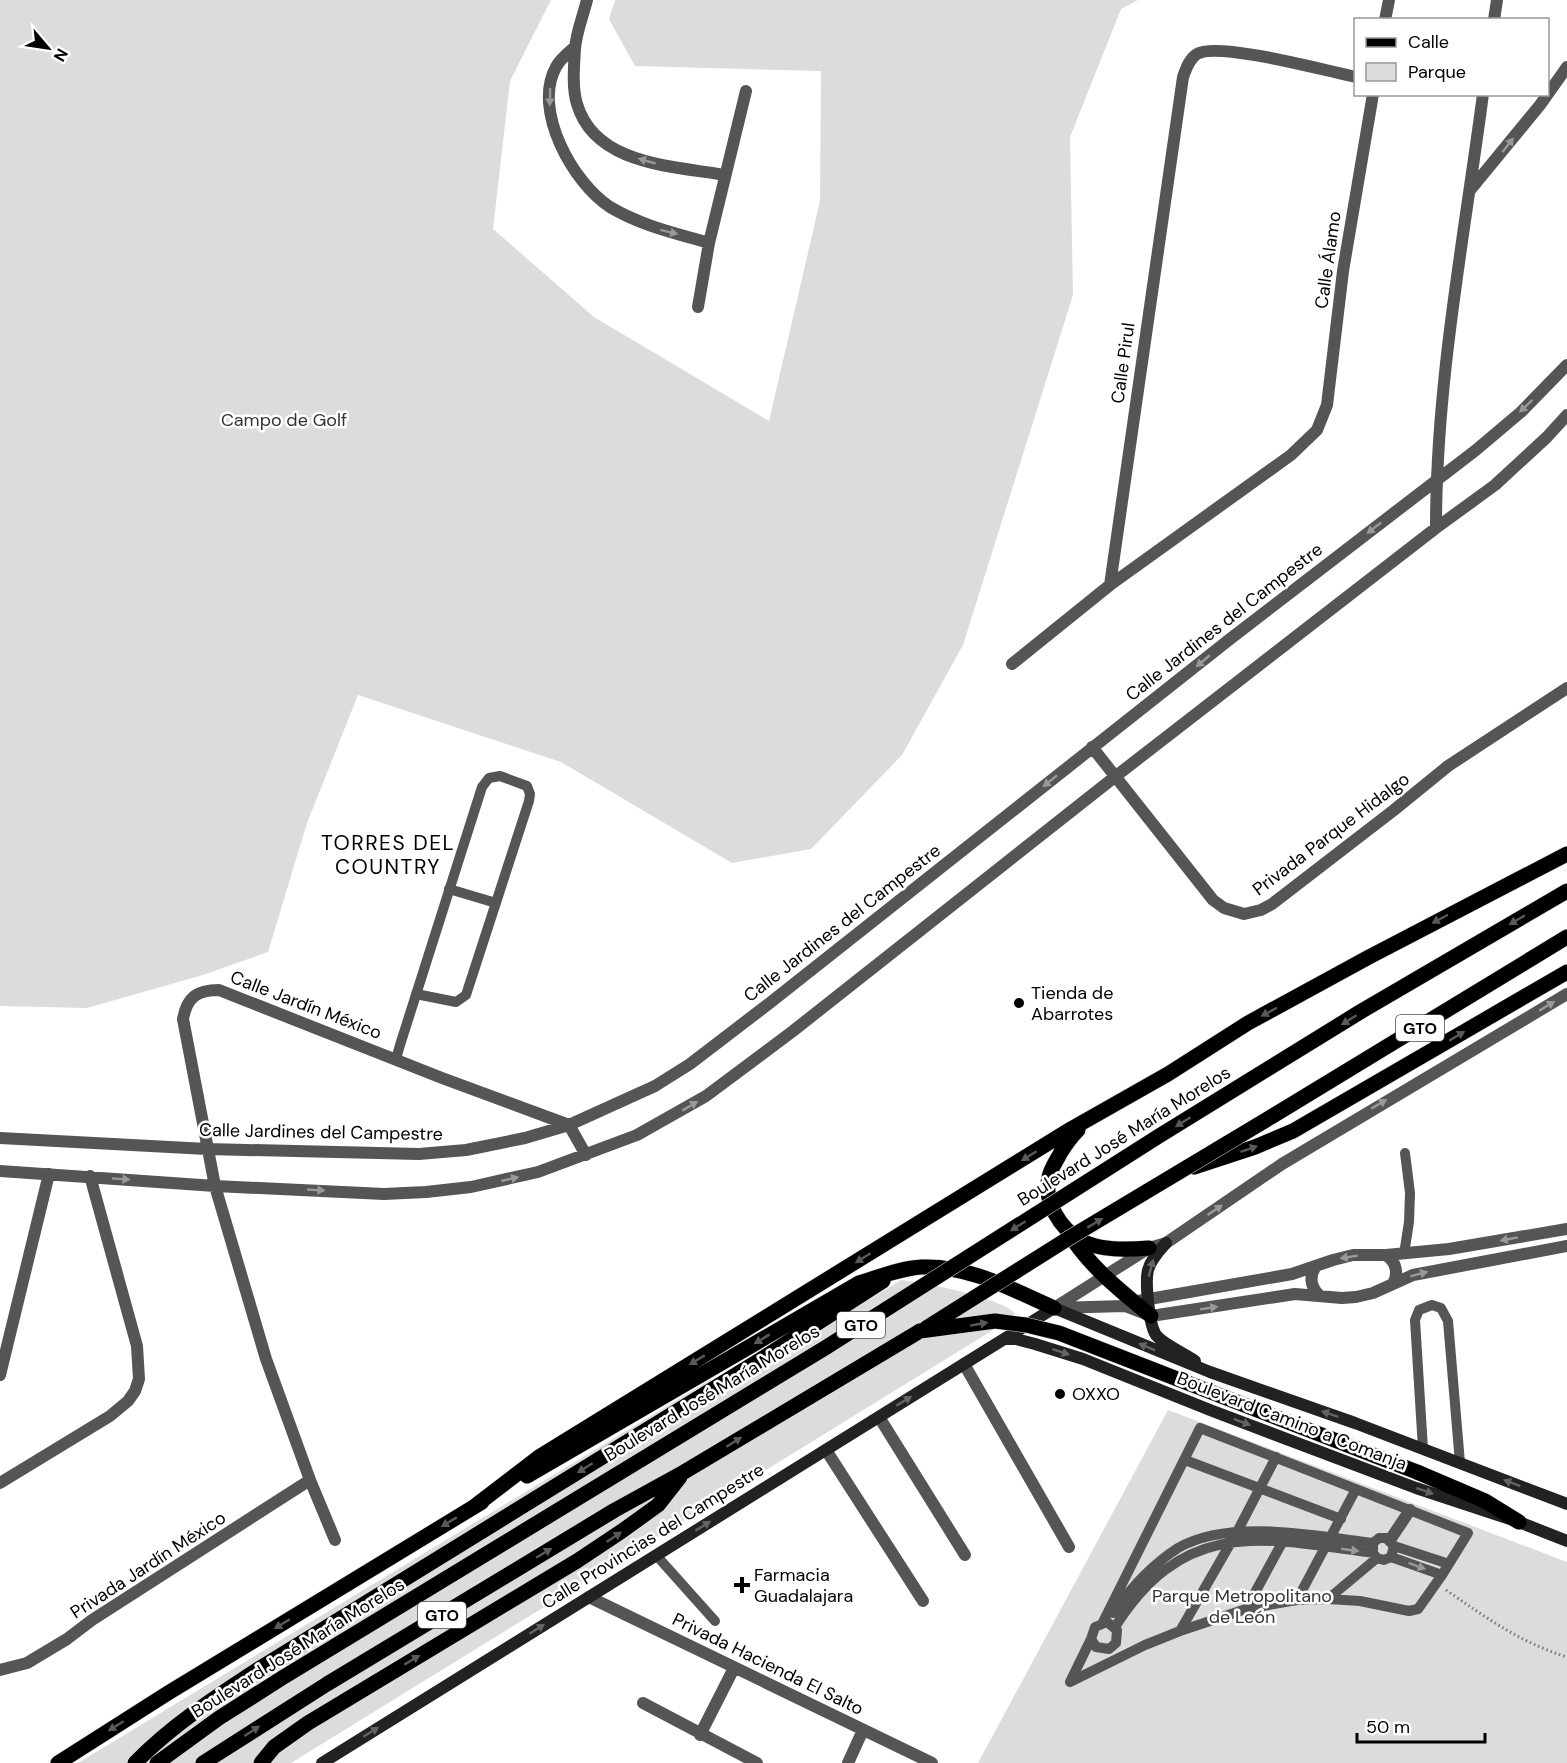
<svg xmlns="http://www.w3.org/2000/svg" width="1567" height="1763" font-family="'DM Sans',sans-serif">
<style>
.green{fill:#dcdcdc}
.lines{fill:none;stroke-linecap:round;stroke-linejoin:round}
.primary-casing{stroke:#dbdbdb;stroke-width:16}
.path{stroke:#777;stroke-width:3;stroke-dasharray:1.5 3;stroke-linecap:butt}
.lane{stroke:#555;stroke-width:10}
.street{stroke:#555;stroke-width:12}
.secondary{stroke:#222;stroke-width:12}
.primary{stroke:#000;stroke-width:15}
.primary-bridge-casing{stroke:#dbdbdb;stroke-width:16;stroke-linecap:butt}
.primary-bridge{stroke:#000;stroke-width:15}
.oneway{fill:#999}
.oneway2{fill:#595959}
.oneway3{fill:#646464}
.poi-dot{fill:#000;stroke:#fff;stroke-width:2}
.labels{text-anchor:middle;stroke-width:5;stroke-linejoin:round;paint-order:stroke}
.shield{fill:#fff;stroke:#4c4c4c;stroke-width:1.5}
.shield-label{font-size:16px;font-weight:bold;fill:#000}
.street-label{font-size:18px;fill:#000;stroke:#fff}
.park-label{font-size:18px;fill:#333;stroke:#fff}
.poi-label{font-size:18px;fill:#000;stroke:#fff;text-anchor:start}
.quarter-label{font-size:21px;letter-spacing:1.5px;fill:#000;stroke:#fff}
</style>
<rect width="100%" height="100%" fill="#fff"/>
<!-- green -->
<path class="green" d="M0,0H551L510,81L493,229L594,317L769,421L820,201L821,71L635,66L609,19L615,0H1138L1121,9L1070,137L1073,295L963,645L902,755L811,849L732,863L561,762L358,695L307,823L268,952L203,975L87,1008L0,1006Z
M901,1280C927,1283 998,1297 1015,1313L1011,1319L291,1763H268L286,1747L265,1751L253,1763H78L710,1380L713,1381L609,1460Z
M1168,1410L1567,1562V1763H978Z"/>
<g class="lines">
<!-- primary casing -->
<g class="primary-casing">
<path id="primary" d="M1271,1117L1567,937
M1078,1130C1071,1137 1066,1144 1061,1152C1057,1160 1051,1168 1049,1177C1043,1201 1060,1228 1080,1240C1100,1251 1127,1250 1149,1248
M1194,1167L1255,1147L1293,1131L1567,972
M1070,1235C1090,1267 1122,1292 1151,1316
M1417,1472L1485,1501L1519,1522
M527,1476L859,1283C879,1277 901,1268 922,1267C969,1265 1013,1290 1054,1308
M475,1506L539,1457L1071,1129L1168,1074L1248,1023L1369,957L1567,854
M58,1763L168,1693L482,1502
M135,1763C171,1726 214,1698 257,1670L760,1360L883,1281
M203,1763L327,1684L615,1510L684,1472L920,1331
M261,1763L274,1747L308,1723L577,1561L622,1531L658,1505L680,1477"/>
</g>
<!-- path -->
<path class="path" d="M1446,1590C1487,1618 1519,1642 1567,1657"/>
<!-- lane -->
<path class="lane" d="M449,889L496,903
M396,1059L400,1045L482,787L489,778L500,776L527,786L530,794L529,801L466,995L456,1002L416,994
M1404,1254L1409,1222L1410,1193L1405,1153
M1423,1449L1415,1320L1419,1310L1432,1305L1441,1308L1448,1321L1460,1463
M1185,1460L1341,1519
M1394,1546L1449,1564
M656,1555L715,1621
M1391,1557L1442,1575
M1328,1599L1377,1558
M1297,1600L1356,1489
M1246,1609L1283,1541
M1113,1613C1130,1589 1153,1564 1178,1548C1230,1518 1316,1536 1373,1543
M1115,1627C1184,1518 1261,1537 1373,1553L1377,1558L1384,1560L1391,1557L1394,1546L1386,1538H1379L1373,1543V1553
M1180,1631L1237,1532L1276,1457
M1070,1682L1145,1645L1180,1631L1246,1609L1297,1600L1328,1599L1360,1601L1409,1611L1418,1609L1442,1575L1468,1533L1200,1428L1103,1622
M1070,1682L1091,1639L1095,1627L1107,1622L1117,1630L1116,1643L1109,1649L1096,1647L1091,1639"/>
<!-- street -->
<path class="street" d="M587,0C583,16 576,33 575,49C574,66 572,88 577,104C595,165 673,166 725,175
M1385,20L1389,0
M1494,20L1497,0
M575,47C568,53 560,59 556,67C532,110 573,183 610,207C642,226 675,233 709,243
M1471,189L1540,105L1567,67
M698,307L709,243L746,91
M1436,528C1436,382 1464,239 1483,94
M1110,585L1183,77C1186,69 1189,59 1197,54C1217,41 1327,71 1356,77
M1012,664L1110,585L1291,455L1317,430L1327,405L1343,271L1373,94
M1092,747L1213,900L1224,908L1244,914L1261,910L1272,904L1394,810L1448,766L1567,688
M0,1138L207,1149L419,1154L466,1150L525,1138L569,1125L655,1086L690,1064L771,1002L1230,639L1476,450L1521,412L1567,365
M0,1171L215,1186L384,1194L426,1192L471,1187L538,1172L637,1135L706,1096L793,1031L1116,776L1436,528L1495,485L1547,437L1567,415
M1386,1255C1396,1262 1399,1272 1393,1284
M1316,1266C1309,1276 1310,1286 1319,1295
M1138,1301L1292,1274L1333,1260L1353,1255H1386L1449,1249L1567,1229
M1054,1308L1149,1248L1166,1243L1282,1164L1567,994
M1054,1308L1125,1306L1151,1316L1295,1294L1342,1298L1356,1297L1373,1293L1413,1275L1567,1246
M964,1364L1069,1547
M0,1375L49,1174
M879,1417L965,1555
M826,1450L923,1601
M0,1483L110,1416L128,1401L135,1391L139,1379L137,1346L90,1176
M335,1540L310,1480L266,1359L215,1186L183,1019C187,997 197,990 219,990L442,1078L569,1125L586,1155
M1390,1540L1410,1510
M589,1597L932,1763
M0,1670L27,1663L67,1639L92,1620L310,1480
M643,1703L757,1763
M700,1735L734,1668
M848,1763L863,1730"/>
<!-- secondary -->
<path class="secondary" d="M1166,1243C1159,1251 1151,1259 1148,1270C1145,1282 1149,1325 1156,1335C1163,1344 1185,1354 1195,1361
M1004,1339H1016L1035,1344L1083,1359L1210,1410L1416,1488L1519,1522L1567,1541
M322,1763L1054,1308L1210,1372L1355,1423L1567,1504"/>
<!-- primary -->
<use href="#primary" class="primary"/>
<!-- primary-bridge casing -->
<g class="primary-bridge-casing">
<path id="primary-bridge" d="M926,1328L1069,1238L1271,1117
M920,1331L995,1321L1026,1325L1059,1333L1417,1472
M157,1763L219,1718L282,1678L825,1348L1159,1136L1360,1012L1567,891"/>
</g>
<!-- primary-bridge -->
<use href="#primary-bridge" class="primary-bridge"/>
</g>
<!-- one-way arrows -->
<defs><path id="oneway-solid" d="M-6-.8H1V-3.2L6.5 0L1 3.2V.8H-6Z" transform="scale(1.5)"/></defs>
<g class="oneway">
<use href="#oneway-solid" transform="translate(550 97) rotate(91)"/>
<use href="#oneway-solid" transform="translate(1508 145) rotate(-52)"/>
<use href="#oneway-solid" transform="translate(647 161) rotate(-164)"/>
<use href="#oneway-solid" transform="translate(669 232) rotate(14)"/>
<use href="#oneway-solid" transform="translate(1526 406) rotate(136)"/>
<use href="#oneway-solid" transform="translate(1374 528) rotate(142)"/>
<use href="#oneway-solid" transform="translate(1203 661) rotate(140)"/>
<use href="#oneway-solid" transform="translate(1050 781) rotate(141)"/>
<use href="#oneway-solid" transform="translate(1547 1006) rotate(-31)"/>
<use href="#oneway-solid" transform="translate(1379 1104) rotate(-31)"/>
<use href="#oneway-solid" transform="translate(690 1106) rotate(-31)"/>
<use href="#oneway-solid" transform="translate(121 1179) rotate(4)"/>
<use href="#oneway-solid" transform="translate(510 1179) rotate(-13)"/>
<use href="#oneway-solid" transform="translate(316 1190) rotate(3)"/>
<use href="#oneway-solid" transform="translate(1215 1210) rotate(-34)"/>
<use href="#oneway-solid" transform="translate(1509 1239) rotate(170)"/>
<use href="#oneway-solid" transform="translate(1349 1257) rotate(171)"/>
<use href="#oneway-solid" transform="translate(1419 1274) rotate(-15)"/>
<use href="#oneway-solid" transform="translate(1209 1308) rotate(-9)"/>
<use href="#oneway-solid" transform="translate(1350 1550) rotate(8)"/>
<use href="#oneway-solid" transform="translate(1417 1566) rotate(20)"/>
</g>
<g class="oneway2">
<use href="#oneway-solid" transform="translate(1440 919) rotate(152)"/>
<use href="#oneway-solid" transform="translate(1517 920) rotate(150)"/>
<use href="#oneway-solid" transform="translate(1269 1012) rotate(152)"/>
<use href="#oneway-solid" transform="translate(1349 1020) rotate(148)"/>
<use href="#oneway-solid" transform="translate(1457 1036) rotate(-31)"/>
<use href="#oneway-solid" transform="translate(1183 1122) rotate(148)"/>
<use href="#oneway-solid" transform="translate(1249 1149) rotate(-19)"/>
<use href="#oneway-solid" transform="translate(1029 1156) rotate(148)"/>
<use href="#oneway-solid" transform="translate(1095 1223) rotate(-31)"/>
<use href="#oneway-solid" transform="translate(1018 1226) rotate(148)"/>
<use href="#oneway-solid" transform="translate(863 1258) rotate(148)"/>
<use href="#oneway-solid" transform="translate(979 1324) rotate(-10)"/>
<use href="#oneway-solid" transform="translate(762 1339) rotate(149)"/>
<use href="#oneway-solid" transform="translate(697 1360) rotate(149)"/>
<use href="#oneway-solid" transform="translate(734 1442) rotate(-32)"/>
<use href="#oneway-solid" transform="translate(585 1468) rotate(148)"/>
<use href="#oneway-solid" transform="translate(449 1522) rotate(149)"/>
<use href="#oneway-solid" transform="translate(614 1537) rotate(-34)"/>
<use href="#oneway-solid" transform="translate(544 1553) rotate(-31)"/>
<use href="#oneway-solid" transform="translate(282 1624) rotate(149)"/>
<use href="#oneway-solid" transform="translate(412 1660) rotate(-31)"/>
<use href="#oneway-solid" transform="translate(116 1726) rotate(148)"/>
<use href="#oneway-solid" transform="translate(252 1731) rotate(-33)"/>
</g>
<g class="oneway3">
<use href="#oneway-solid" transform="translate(1151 1268) rotate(-75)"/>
<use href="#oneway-solid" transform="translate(1147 1347) rotate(-158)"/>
<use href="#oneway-solid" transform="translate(1061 1352) rotate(18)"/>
<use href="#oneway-solid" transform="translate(904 1401) rotate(-32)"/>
<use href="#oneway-solid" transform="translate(1330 1414) rotate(-161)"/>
<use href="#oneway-solid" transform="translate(1242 1422) rotate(21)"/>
<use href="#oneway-solid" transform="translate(1512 1483) rotate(-159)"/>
<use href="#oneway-solid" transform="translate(1425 1491) rotate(19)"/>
<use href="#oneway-solid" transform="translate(703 1526) rotate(-32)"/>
<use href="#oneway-solid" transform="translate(537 1629) rotate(-32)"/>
<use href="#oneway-solid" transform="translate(371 1732) rotate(-32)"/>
</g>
<!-- markers -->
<g class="poi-dot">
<circle cx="1019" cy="1003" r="6"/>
<circle cx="1060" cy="1394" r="6"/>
<path d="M739 1576h6v6h6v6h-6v6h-6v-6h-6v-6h6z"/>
</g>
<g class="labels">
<!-- shield labels -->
<g class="shield">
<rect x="1396" y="1015" width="48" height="26" rx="4.5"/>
<rect x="837" y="1312" width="48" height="26" rx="4.5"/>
<rect x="418" y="1602" width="48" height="26" rx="4.5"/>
</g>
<g class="shield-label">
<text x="1420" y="1034">GTO</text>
<text x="861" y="1331">GTO</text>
<text x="442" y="1621">GTO</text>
</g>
<!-- street labels -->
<g class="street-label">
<text transform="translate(1328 260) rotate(-82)" y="6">Calle Álamo</text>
<text transform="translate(1123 363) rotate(-82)" y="6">Calle Pirul</text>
<text transform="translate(1224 622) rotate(-38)" y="6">Calle Jardines del Campestre</text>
<text transform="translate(1331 834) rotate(-37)" y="6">Privada Parque Hidalgo</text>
<text transform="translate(842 923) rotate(-38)" y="6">Calle Jardines del Campestre</text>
<text transform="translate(306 1005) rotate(21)" y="6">Calle Jardín México</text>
<text transform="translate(321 1132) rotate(1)" y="6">Calle Jardines del Campestre</text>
<text transform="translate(1124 1136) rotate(-32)" y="6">Boulevard José María Morelos</text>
<text transform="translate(712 1393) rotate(-31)" y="6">Boulevard José María Morelos</text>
<text transform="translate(1292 1421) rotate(21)" y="6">Boulevard Camino a Comanja</text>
<text transform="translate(653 1536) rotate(-32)" y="6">Calle Provincias del Campestre</text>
<text transform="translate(148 1565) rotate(-33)" y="6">Privada Jardín México</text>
<text transform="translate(298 1648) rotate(-32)" y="6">Boulevard José María Morelos</text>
<text transform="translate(768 1664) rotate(26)" y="6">Privada Hacienda El Salto</text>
</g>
<!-- park labels -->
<g class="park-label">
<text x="284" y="426">Campo de Golf</text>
<text x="1242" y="1602">Parque Metropolitano<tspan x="1242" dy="21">de León</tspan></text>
</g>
<!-- poi labels -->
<g class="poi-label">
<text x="1031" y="999">Tienda de<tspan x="1031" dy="21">Abarrotes</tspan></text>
<text x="1072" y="1400">OXXO</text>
<text x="754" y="1581">Farmacia<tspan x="754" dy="21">Guadalajara</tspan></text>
</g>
<!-- quarter labels -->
<g class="quarter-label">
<text x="388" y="850">TORRES DEL<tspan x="388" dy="24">COUNTRY</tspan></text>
</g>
</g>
<!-- legend -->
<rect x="1354" y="18" width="195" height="78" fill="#ffffff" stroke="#999999" stroke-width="1.5"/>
<rect x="1366" y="38" width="30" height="9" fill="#000000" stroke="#999999" stroke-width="1.5"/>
<text x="1408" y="48" font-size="18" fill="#000000">Calle</text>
<rect x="1366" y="63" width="30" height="18" fill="#dcdcdc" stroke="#999999" stroke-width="1.5"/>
<text x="1408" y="78" font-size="18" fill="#000000">Parque</text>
<!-- north arrow -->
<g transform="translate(48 48) rotate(119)" stroke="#ffffff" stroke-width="4.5" paint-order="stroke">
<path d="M0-4.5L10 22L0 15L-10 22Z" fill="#000000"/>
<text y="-9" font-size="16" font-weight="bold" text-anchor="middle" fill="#000000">N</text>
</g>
<!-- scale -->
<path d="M1357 1733v9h128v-9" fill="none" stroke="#000000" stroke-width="3"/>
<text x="1366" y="1733" font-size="18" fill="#000000" stroke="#ffffff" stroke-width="4.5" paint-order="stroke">50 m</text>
</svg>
